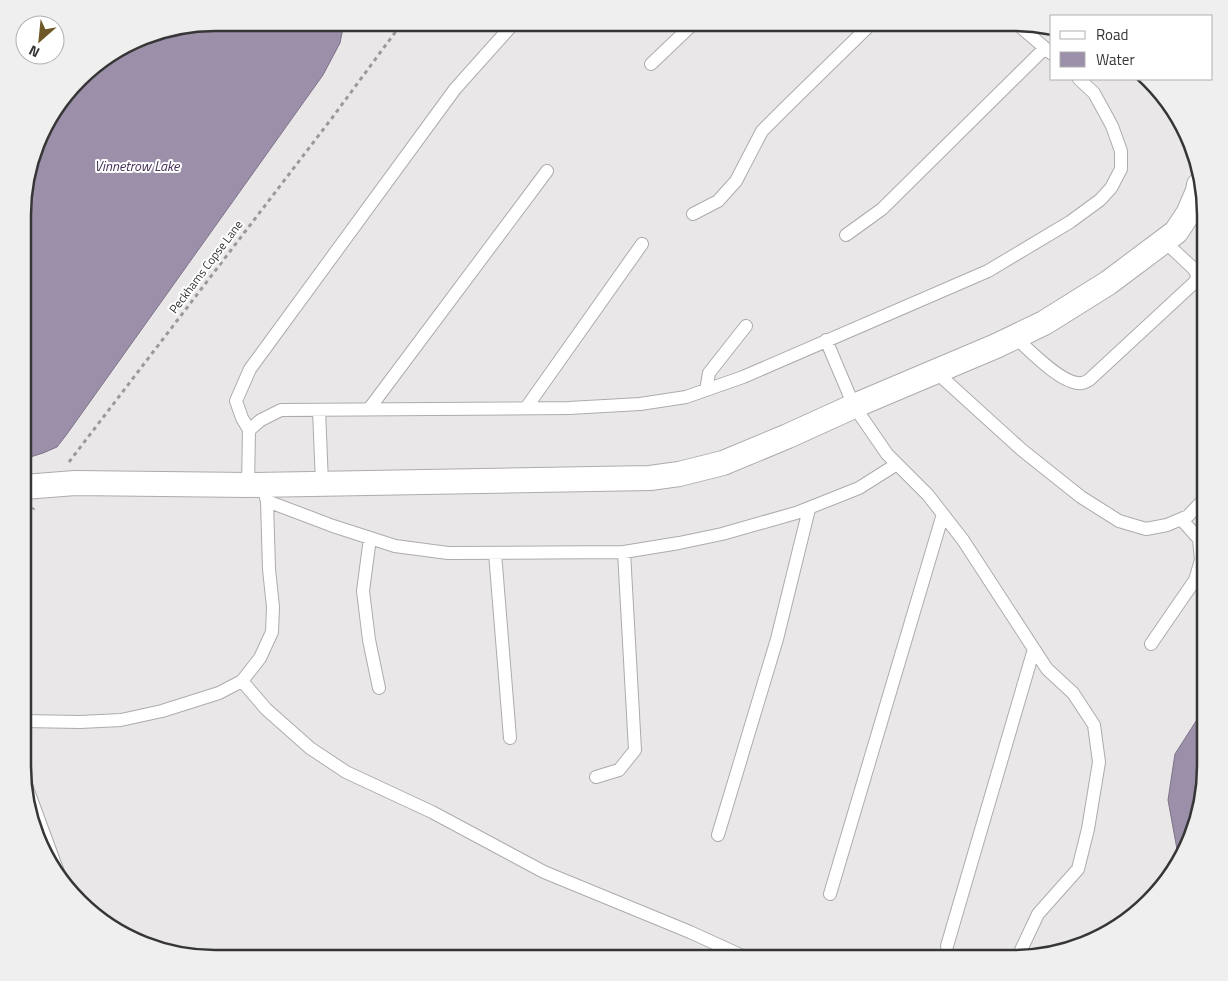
<svg xmlns="http://www.w3.org/2000/svg" width="1228" height="981" font-family="'Titillium Web',sans-serif">
<style>
.water{fill:#9b8faa;stroke:#7d7488}
.lines{fill:none;stroke-linecap:round;stroke-linejoin:round}
.service-casing{stroke:#aeabad;stroke-width:14}
.minor-casing{stroke:#aeabad;stroke-width:26}
.path{stroke:#9b999a;stroke-width:3;stroke-dasharray:4 4;stroke-linecap:butt}
.service{stroke:#fff;stroke-width:12}
.minor{stroke:#fff;stroke-width:24}
.labels{text-anchor:middle;stroke-width:4;stroke-linejoin:round;paint-order:stroke}
.street-label{font-size:12px;fill:#373637;stroke:#fff}
.water-label{font-size:14px;font-style:italic;fill:#46325a;stroke:#fff}
.rim{fill:none;stroke:#373637;stroke-width:2.5}
</style>
<rect width="100%" height="100%" fill="#eae7e8"/>
<!-- water -->
<path class="water" d="M215,23H344L340,43L323,75L67,434L57,447L43,453L24,459V190L48,119L88,70L153,33Z
M1205,707V779L1191,840L1179,860L1168,800L1175,754Z"/>
<g class="lines">
<!-- service casing -->
<g class="service-casing">
<path id="service" d="M1016,23L1052,54
M651,64L694,23
M693,214L718,201L736,181L762,131L784,109L872,23
M846,235L882,209L1045,48
M1015,337C1028,349 1063,386 1082,383C1084,383 1087,381 1089,380L1196,281L1197,275L1194,269L1164,241
M826,340L854,406L887,454L928,495L963,540L1047,669L1073,693L1094,725L1099,762L1088,829L1078,869L1038,914L1021,950
M936,372L1022,450L1081,497L1119,521L1146,529L1167,525L1188,516L1205,498
M706,390L709,373L746,326
M526,408L642,244
M369,409L547,171
M319,410L322,483
M249,430L261,420L281,410L569,408L640,404L686,397L743,377L988,271L1070,222L1100,200L1111,188L1121,169V151L1112,126L1094,93L1079,79
M248,485L249,430L242,418L236,401L250,369L455,89L514,23
M267,501L333,526L395,546L448,553L624,552L679,543L722,534L796,513L859,488L897,464
M370,538L363,591L369,640L379,688
M495,553L510,738
M1151,644L1195,580L1201,560L1199,539L1181,519
M242,681L266,709L310,748L346,772L432,812L544,872L690,932L747,958
M23,721L80,722L121,720L162,711L219,693L242,681L260,658L272,632L273,607L269,569L267,501L265,494
M23,777L58,872
M596,777L619,770L635,750L624,552
M718,835L777,639L809,509
M830,894L943,514
M947,946L1034,649"/>
</g>
<!-- minor casing -->
<g class="minor-casing">
<path id="minor" d="M24,487L75,483L248,485L650,478L679,474L723,463L788,436L854,406L996,346L1044,323L1108,283L1176,232L1188,214L1198,191L1199,185"/>
</g>
<!-- path -->
<path class="path" d="M69,462L332,118L402,23
M23,522L34,508"/>
<!-- service -->
<use href="#service" class="service"/>
<!-- minor -->
<use href="#minor" class="minor"/>
</g>
<g class="labels">
<!-- street labels -->
<g class="street-label">
<text transform="translate(206 267) rotate(-53)" y="4">Peckhams Copse Lane</text>
</g>
<!-- water labels -->
<g class="water-label">
<text x="137" y="171">Vinnetrow Lake</text>
</g>
</g>
<!-- crop -->
<path d="M0 0H1228V981H0ZM215 31H1013A184 184 0 0 1 1197 215V766A184 184 0 0 1 1013 950H215A184 184 0 0 1 31 766V215A184 184 0 0 1 215 31Z" fill="#efefef" fill-rule="evenodd"/>
<path class="rim" d="M215 31H1013A184 184 0 0 1 1197 215V766A184 184 0 0 1 1013 950H215A184 184 0 0 1 31 766V215A184 184 0 0 1 215 31Z"/>
<!-- legend -->
<rect x="1050" y="15" width="162" height="65" fill="#ffffff" stroke="#afafaf"/>
<rect x="1060" y="31" width="25" height="8" fill="#ffffff" stroke="#afafaf"/>
<text x="1096" y="40" font-size="15" fill="#373637">Road</text>
<rect x="1060" y="52" width="25" height="15" fill="#9b8faa" stroke="#afafaf"/>
<text x="1096" y="65" font-size="15" fill="#373637">Water</text>
<!-- north arrow -->
<g transform="translate(40 40) rotate(207)"><circle r="24" fill="#ffffff" stroke="#afafaf"/>
<path d="M0-4L9 19L0 12L-9 19Z" fill="#6e5828"/>
<text y="-8" font-size="14" font-weight="bold" text-anchor="middle" fill="#373637">N</text>
</g>
</svg>
